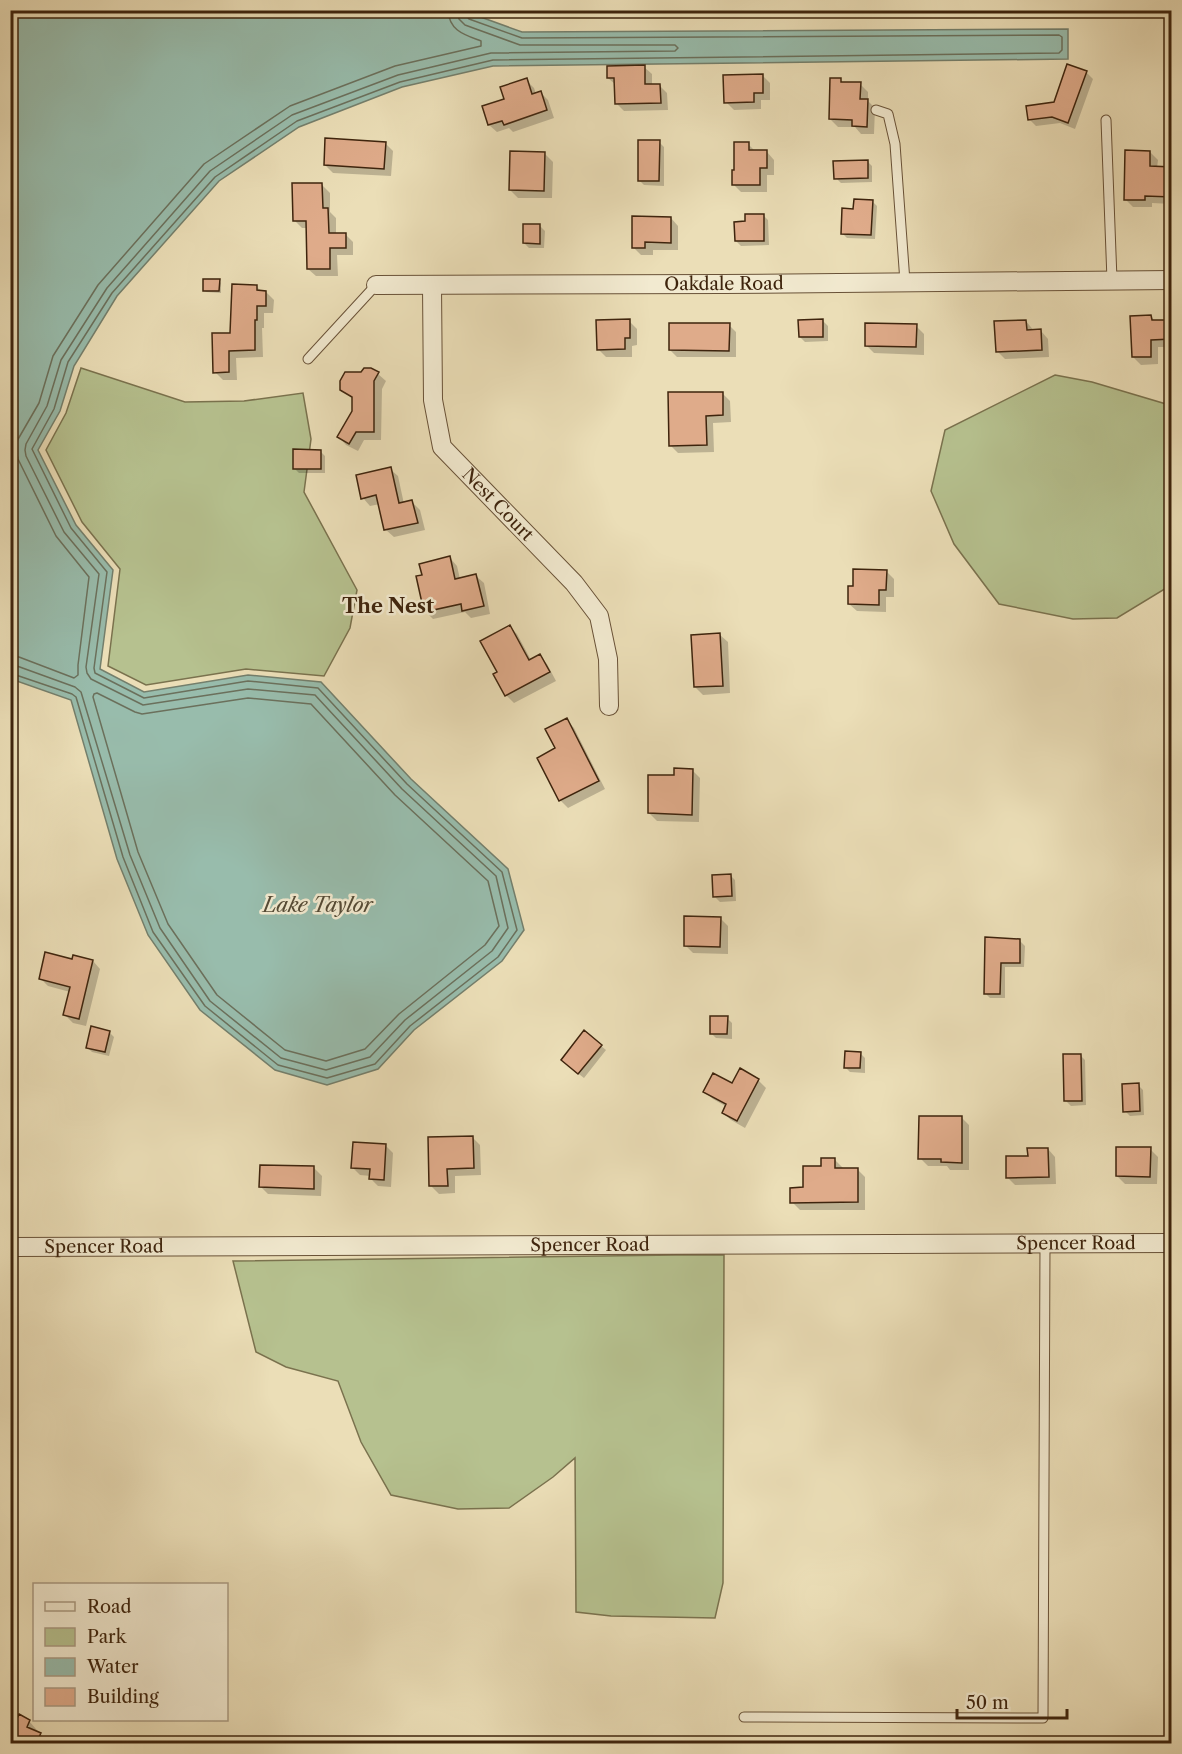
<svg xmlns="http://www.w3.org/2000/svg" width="1182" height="1754" font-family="'Libre Caslon Text',serif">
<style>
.green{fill:#b6c18f;stroke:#7a724e;stroke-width:1.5}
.water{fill:#98bcac;stroke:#747f6c;stroke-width:1.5}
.shadow{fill:#0003}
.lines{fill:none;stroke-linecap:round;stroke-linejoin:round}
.shore{stroke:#6b705c;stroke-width:1.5}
.building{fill:#dfab8a;stroke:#3e240d;stroke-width:1.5}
.lane-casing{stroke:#695238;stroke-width:11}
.street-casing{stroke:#695238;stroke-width:20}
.lane{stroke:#f2ead0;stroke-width:9}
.street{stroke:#f2ead0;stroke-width:18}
.labels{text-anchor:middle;stroke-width:5;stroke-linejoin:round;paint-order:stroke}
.street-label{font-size:18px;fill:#3e240d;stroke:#f2ead0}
.neighbourhood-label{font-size:20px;font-weight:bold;fill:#3e240d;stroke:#f2ead0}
.water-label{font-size:20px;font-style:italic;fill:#544a35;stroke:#f2ead0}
</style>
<rect width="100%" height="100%" fill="#ebdeb7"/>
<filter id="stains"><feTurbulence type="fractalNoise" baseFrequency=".00333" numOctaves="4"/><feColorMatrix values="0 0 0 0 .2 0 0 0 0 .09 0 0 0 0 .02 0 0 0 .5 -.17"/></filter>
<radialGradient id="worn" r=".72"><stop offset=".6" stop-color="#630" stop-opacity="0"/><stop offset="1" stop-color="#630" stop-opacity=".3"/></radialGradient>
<!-- green -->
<path class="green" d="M81,368L185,402L244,401L303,393L311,439L304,492L357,590L350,628L324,676L246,669L146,685L108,666L120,569L82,522L46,450L66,413Z
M1055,375L1092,382L1166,404L1171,408V579L1168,587L1117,618L1073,619L999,604L954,544L931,491L945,430Z
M676,1255H724L723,1583L715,1618L611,1616L576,1612L575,1458L553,1477L509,1508L458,1509L391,1495L361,1442L338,1381L286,1367L256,1352L233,1261Z"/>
<!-- water -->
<path class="water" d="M464,11L522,32L1068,29V59L493,66L402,87L299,127L219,181L117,296L74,366L60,411L38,450L76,525L113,570L100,669L144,692L248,675L321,682L411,779L508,869L524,930L502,961L414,1030L378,1069L327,1085L275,1070L200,1010L148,935L117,859L71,700L11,679V11Z"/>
<!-- shadow -->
<path class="shadow" d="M644,67L652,74V86H660L667,93L668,110L624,111L616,103V85L608,78Z
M1086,72L1093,79L1075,129L1060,123L1036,126L1029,119L1055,103Z
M762,75L770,83V100H761V109L734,110L726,102Z
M526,80L534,88L536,94L541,93L548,100L554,118L513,132L509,128L497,132L489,125L506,99Z
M840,80L844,84H860L868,92V101L875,108L874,134H861L855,127H838L830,119Z
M659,142L664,147V186L644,185L639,180Z
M385,143L393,151L391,176L333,173L325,165Z
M748,144L756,152H767L774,160V175H767V192H741L733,184L736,171Z
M1150,152L1158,160L1157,168H1172V204L1152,203V207H1133L1125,199Z
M545,154L553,162L552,198H518L510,190Z
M867,161L872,166V182L841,183L836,178Z
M322,185L330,193V212L336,218V234H345L353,242V255H337L338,276H316L308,269V228H302L294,220Z
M872,201L877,206L875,239L847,238L842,233L855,210Z
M763,215L768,220L769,245L741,246L736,241L747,223Z
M671,218L678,226V250H653V255H641L633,247Z
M540,226L545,231L544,248H529L524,243Z
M219,281L221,283V293L206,292L204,290Z
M256,286L262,292H266L274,300L273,313H264V328H262L263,357L236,358L237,380H223L215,372Z
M1151,317L1156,322H1171L1172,347H1158V364L1141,365L1133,357Z
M629,321L637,329V345L632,346V357H606L598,349Z
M823,321L828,326V341L805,342L800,337Z
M1026,321L1034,331H1041L1048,339L1049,357L1005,359L997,351Z
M729,325L736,332V357H677L670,350Z
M916,326L924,334V355L874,353L866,345Z
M378,374L386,381L382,389L381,440H364L358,451L346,445L339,437L353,411V399L341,389Z
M722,393L730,401L731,422L713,423L714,452L678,453L670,445Z
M320,451L325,456V473H299L294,468Z
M390,469L398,476L404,504L412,502L420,510L425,530L394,537L386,530L380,504L370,506L363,498Z
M450,558L457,566L460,579L476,576L484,583L490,614L471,618L465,612L433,619L425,611Z
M886,571L894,579V597H886V612L857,611L849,604Z
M510,627L517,634L531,660L539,656L547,664L556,681L514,703L507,696L495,675L499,672Z
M720,635L728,642L730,693L703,695L695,687Z
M567,720L574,728L605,789L568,808L560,800L557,749Z
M692,770L700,778L699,822L657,821L649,813L675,777Z
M730,875L735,880L736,901L720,902L715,897Z
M720,918L728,926V954L693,953L685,945Z
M986,939L1020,941L1025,946L1024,967H1005V998H990L985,993Z
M73,961H93L100,969L86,1026L73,1023L65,1015L70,992L48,986L41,979Z
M727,1018L732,1023V1039L716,1038L711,1033Z
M109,1032L114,1037L109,1056L92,1052L87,1047Z
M601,1046L606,1050L584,1078L567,1065Z
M860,1053L865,1058V1073L850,1072L845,1067Z
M1080,1055L1085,1060L1086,1105L1071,1106L1066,1101Z
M758,1080L766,1088L745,1128L731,1120L723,1113L727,1107L713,1099L705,1092Z
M1138,1085L1143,1090L1144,1115L1130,1116L1125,1111Z
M962,1118L969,1125V1170H950L947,1166H928L920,1158Z
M472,1137L480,1145L481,1175L455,1176V1193L439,1194L431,1186Z
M385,1145L393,1153L391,1187L378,1186L371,1179V1176L360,1175L352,1167Z
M1048,1149L1055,1157L1056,1184L1015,1185L1007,1177L1029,1157Z
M1150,1149L1158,1157L1157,1184H1125L1117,1176Z
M835,1160L843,1168V1170L857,1169L865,1177V1210H800L792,1202L823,1168Z
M314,1168L322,1176L321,1196L268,1194L261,1187Z
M10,1711L29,1721L49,1744H10Z"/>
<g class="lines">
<!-- shore -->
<path class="shore" d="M10,656L19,657L74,678L78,675V665L89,577L56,536L18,459L16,450L17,441L39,403L53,356L98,285L204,164L290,106L395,66L481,46V41C465,35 449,31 448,10
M10,665L17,666L75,687L81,692L130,855L160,928L210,1001L281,1058L326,1070L370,1057L405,1020L492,951L508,928L496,876L402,789L315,695L248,689L143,705L91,679L87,673L86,667L99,574L64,532L26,456L25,450L26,444L47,406L61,360L107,288L210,171L292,115L398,75L491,53L675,51L678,48L675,45H520L465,25L459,19L457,10
M10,673L72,694L76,697L123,857L153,932L205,1006L278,1065L327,1078L375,1064L410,1026L498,957L517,930L502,872L407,784L318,688L248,681L144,698L95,673L94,668L107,572L71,528L32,449L54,409L68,362L112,293L215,177L297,121L400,82L493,60L1059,53L1062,50V37L1059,35L522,38L469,19L466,15L465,10
M97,693L135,712L142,714L248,698L311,704L395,795L488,881L499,926L485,945L399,1014L365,1049L326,1061L285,1050L217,995L168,924L138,852L93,697L94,694Z"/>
</g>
<!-- building -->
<path class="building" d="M1067,64L1087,71L1068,123L1052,117L1028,120L1026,106L1054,102Z
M645,65V84H660L661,103L615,104L614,78H607V66Z
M763,74V93H754V102L724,103L723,75Z
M527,78L532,94L541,91L547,110L504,125L502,121L488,125L482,106L504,99L500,87Z
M830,78H841V82H861L860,99H868L867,127L852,126V120L829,119Z
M325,138L386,142L384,169L324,165Z
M638,140H660L659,181H638Z
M734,142H749V150H767V168H760V185H732V170H734Z
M1125,150L1150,151V166L1172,167V197L1145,196V200H1124Z
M510,151L545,152L544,191L509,190Z
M868,160V178L834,179L833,161Z
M292,183H322L323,208H328L329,233H346V248H330V269H307L306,221H293Z
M854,199L873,200L871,235L841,234L842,208L853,209Z
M745,214H764V241H735L734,222L745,221Z
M632,216L671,217V243L645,242V248H632Z
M523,224H540V244L523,243Z
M203,279H220L219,291H203Z
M232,284L257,285V290L266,291V306H257V320H255V350L229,351V372L213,373L212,333H230Z
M1151,315L1152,320H1172V339L1151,340V357H1132L1130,316Z
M630,319V338H625V349L597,350L596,320Z
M823,319V337H799L798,320Z
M1026,320L1027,330L1041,329L1042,350L996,352L994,321Z
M669,323H730L729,351L669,350Z
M865,323L917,324L916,347L865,346Z
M364,368H371L379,372L374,381V432H356L349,444L337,437L352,411V397L340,390V381L345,372H361Z
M668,392H723V415L706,416L707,445L669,446Z
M293,449L321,450V469H293Z
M391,467L399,503L412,500L418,523L384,530L376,495L361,499L356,475Z
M450,556L455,579L476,574L484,606L462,611L461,604L424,612L416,576L422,575L419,564Z
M853,569L887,570L886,590H879V605L848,604V586H853Z
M510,625L529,660L540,654L550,672L505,696L493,674L497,672L480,641Z
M720,633L723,686L694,687L691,635Z
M567,718L599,781L559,801L537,758L555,748L545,729Z
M674,768L693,769L692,815L648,813V775H674Z
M731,874L732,896L713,897L712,875Z
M684,916L721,917L720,947L684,946Z
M985,937L1020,939V963H1001L1000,994H984Z
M45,952L72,959L73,955L93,960L79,1019L63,1015L70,987L39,979Z
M710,1016H728L727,1034H710Z
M91,1026L110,1031L105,1052L86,1048Z
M584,1030L602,1045L578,1074L561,1060Z
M845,1051L861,1052L860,1068H844Z
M1063,1054H1081L1082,1101H1064Z
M740,1068L759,1079L737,1121L722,1113L726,1104L703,1092L713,1073L732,1083Z
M1139,1083L1140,1111L1123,1112L1122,1084Z
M919,1116H962V1163L941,1162V1159H918Z
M473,1136L474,1168L447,1169L448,1186H429L428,1137Z
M353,1142L386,1144L384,1180L369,1179L370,1169L351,1168Z
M1116,1147H1151L1150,1177L1116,1176Z
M1027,1148H1048L1049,1177L1006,1178V1156H1028Z
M821,1158H835V1168H858V1202L790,1203V1188L803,1187V1166H821Z
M260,1165L314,1166V1189L259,1187Z
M19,1714L30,1720L27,1727L41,1733L36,1743H10V1718L16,1721Z"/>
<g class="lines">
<!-- lane casing -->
<g class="lane-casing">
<path id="lane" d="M876,110L888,114L895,144L905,282
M1106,120L1112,280
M308,359L376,285
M744,1717L1043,1718L1045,1244"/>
</g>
<!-- street casing -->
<g class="street-casing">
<g id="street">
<path id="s1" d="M376,285L723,284L1172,280"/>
<path id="s2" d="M432,286L433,400L442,447L574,583L599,616L608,659L609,706"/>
<path id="s3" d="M10,1247L1172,1243"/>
</g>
</g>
<!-- lane -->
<use href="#lane" class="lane"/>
<!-- street -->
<use href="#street" class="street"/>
</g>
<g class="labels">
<!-- street labels -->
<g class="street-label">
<text dy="6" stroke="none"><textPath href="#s1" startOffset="348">Oakdale Road</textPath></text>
<text dy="6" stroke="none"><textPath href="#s2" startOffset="242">Nest Court</textPath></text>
<text dy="6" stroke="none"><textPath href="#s3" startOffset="1066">Spencer Road</textPath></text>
<text dy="6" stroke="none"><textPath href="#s3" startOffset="580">Spencer Road</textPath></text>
<text dy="6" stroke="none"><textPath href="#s3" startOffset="94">Spencer Road</textPath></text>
</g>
<!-- neighbourhood labels -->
<g class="neighbourhood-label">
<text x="388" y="613">The Nest</text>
</g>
<!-- water labels -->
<g class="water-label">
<text x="318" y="912">Lake Taylor</text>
</g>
</g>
<!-- margin -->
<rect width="1182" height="1754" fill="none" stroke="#ebdeb7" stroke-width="36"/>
<rect x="12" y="12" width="1158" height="1730" fill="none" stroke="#3e240d" stroke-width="3"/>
<rect x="18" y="18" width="1146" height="1718" fill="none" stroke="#3e240d" stroke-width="1.5"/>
<!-- legend -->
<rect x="33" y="1583" width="195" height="138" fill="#f2ead0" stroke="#aa9b82" stroke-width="1.5"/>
<rect x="45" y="1602" width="30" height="9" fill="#f2ead0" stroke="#aa9b82" stroke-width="1.5"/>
<text x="87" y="1613" font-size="18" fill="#3e240d">Road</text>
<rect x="45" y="1628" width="30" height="18" fill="#b6c18f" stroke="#aa9b82" stroke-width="1.5"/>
<text x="87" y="1643" font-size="18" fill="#3e240d">Park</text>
<rect x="45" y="1658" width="30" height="18" fill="#98bcac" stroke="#aa9b82" stroke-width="1.5"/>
<text x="87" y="1673" font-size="18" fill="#3e240d">Water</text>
<rect x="45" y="1688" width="30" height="18" fill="#dfab8a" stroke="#aa9b82" stroke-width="1.5"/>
<text x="87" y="1703" font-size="18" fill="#3e240d">Building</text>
<!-- scale -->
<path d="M957 1709v9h110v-9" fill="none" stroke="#3e240d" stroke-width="3"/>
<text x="966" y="1709" font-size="18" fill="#3e240d" stroke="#f2ead0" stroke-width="4.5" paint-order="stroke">50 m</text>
<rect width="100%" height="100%" filter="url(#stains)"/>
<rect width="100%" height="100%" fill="url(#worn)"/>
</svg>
